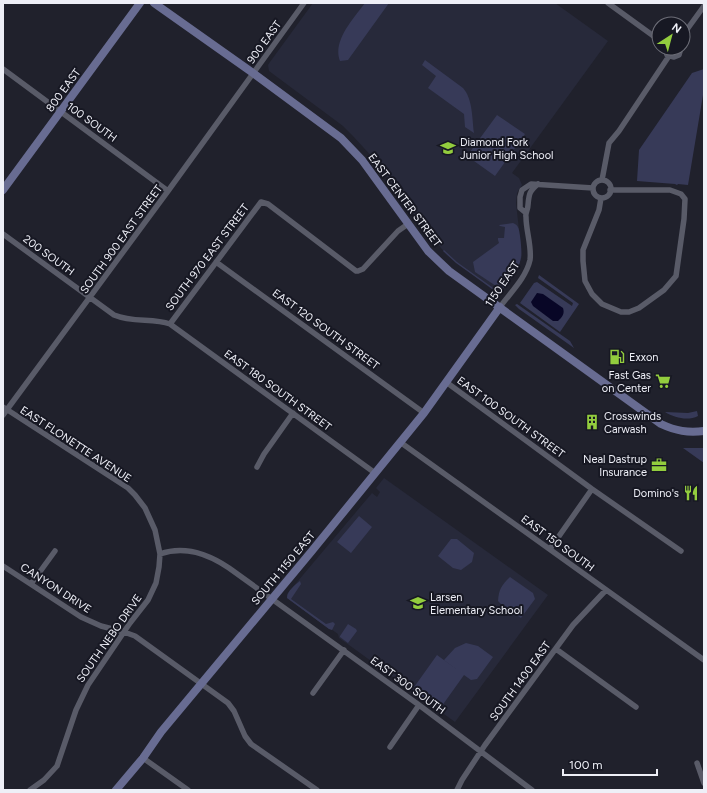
<svg xmlns="http://www.w3.org/2000/svg" width="707" height="793" font-family="Figtree,sans-serif">
<style>
.built{fill:#27293a}
.green{fill:#373a58}
.water{fill:#080626}
.lines{fill:none;stroke-linecap:round;stroke-linejoin:round}
.street{stroke:#595b68;stroke-width:5.5}
.secondary{stroke:#686c92;stroke-width:8}
.labels{text-anchor:middle;stroke-width:4;stroke-linejoin:round;paint-order:stroke}
.street-label{font-size:11px;fill:#eeeff7;stroke:#171823}
.poi-label{font-size:11px;fill:#eeeff7;stroke:#171823;text-anchor:start}
</style>
<rect width="100%" height="100%" fill="#20212c"/>
<!-- built -->
<path class="built" d="M313,3H555L608,41L512,173L519,178L522,185L517,193L516,203L522,256L517,269L502,290L498,292L494,291L447,255L424,228L375,160L352,135L343,126L269,71L268,65L270,62Z
M384,478L548,595L455,722L349,645L339,638L338,634L331,629H329L287,598V594L372,493L377,497L380,492L376,488Z"/>
<!-- green -->
<path class="green" d="M365,3H389L348,60L340,61C332,41 354,18 365,3Z
M425,60L463,88C473,99 472,119 474,133L465,127L464,114L428,88L436,76L422,65Z
M704,69V89L688,185L678,184L677,185L675,184L637,181L639,150L692,73Z
M497,115L525,134L495,176L467,156Z
M513,223C519,225 519,230 520,236C524,265 519,267 502,290L475,272L473,262L499,243L498,240V238H504L505,227L500,226L499,225Z
M444,250L457,262L496,290L495,291L456,263L443,251Z
M539,275L579,304L560,332L520,303L534,283L537,282L572,306L573,303L538,278Z
M517,304L570,341L574,348L519,309L515,305Z
M697,411L698,416C688,421 675,418 665,412L688,413Z
M683,448H704V463Z
M359,516L372,527L351,553L337,542Z
M451,539H457L474,553L472,562L461,570L453,568L438,556Z
M510,577L533,593L535,599L521,618L504,607L498,601C499,589 501,586 510,577Z
M300,581L301,584L291,599L326,624L333,622L335,624L332,630L329,629L287,598C287,591 295,585 300,581Z
M348,624L356,629L357,631L348,643L340,637V636Z
M466,643L478,646L493,657L477,679L471,680L464,675L439,710L412,690L437,655L463,674L444,660L455,648Z"/>
<!-- water -->
<path class="water" d="M537,293L543,294L563,308C565,314 562,317 558,321H553L533,306L531,302Z"/>
<g class="lines">
<!-- street -->
<path class="street" d="M608,3L659,40
M683,35L704,6
M665,48L667,55L674,57L679,55L681,48
M3,69L168,191
M602,180L609,143L619,131L669,56
M593 189a9 9 0 1 1 18 0a9 9 0 1 1-18 0Z
M601,198L599,210L583,250V261L585,281L592,294L602,304L621,312H629L639,308L664,290L676,276L684,219L685,199L681,194L670,190H610
M526,213L520,208V197L522,190L531,184L593,188
M3,234L114,315C133,323 152,318 170,324L375,473
M216,262L424,413
M500,307C510,293 526,278 530,260C532,247 526,231 526,217C525,213 528,210 528,205C529,195 529,191 538,184
M170,324L261,202L268,204L356,271H358L363,269L398,231L408,224
M446,382L592,489L681,551
M3,407L128,488L135,495L145,508L155,530L160,554L159,567L156,583L148,600L130,623L88,685L76,710L57,766L44,780L30,790
M3,415L168,191L304,3
M400,442L704,660
M257,467L264,454L293,413
M550,549L592,489
M160,554C185,545 208,554 229,568L419,705L532,790
M3,566L81,617L101,626L124,632L135,636L228,703L234,711L245,736L251,744L317,790
M31,584L55,551
M556,649L636,707
M313,693L344,650
M390,747L419,705
M143,758L188,790
M697,763L704,783
M457,790L462,780L485,745L573,625L606,590"/>
<!-- secondary -->
<path class="secondary" d="M154,3L253,73L341,138L362,160L428,251L449,271L661,424C676,431 688,433 704,431
M3,190L140,3
M116,790L143,758L161,732L311,552L424,413L500,307"/>
</g>
<!-- icons -->
<defs>
<g id="school-bare" transform="scale(1.2)"><path d="M0-5L7-2L0 1L-7-2ZM-4 1L0 2.5L4 1V4Q0 6-4 4Z" fill="#93cd3e" stroke="#171823" stroke-width="2.5" paint-order="stroke"/></g>
<g id="fuel-bare" transform="scale(1.2)"><path d="M-5.5-6h7V0h2V4h1.3V-2.5L3-4.5l.8-.8L6-3V5H2.5V1h-1V6h-7ZM-4.2-4.7v3.2H.2V-4.7Z" fill="#93cd3e" stroke="#171823" stroke-width="2.5" paint-order="stroke"/></g>
<g id="supermarket-bare" transform="scale(1.2)"><path d="M-6-5.5h2.5l.6 2H6L4.5 2H-2.5L-4.4-4H-6ZM-1.5 3.2a1.3 1.3 0 1 0 .1 0ZM3 3.2a1.3 1.3 0 1 0 .1 0Z" fill="#93cd3e" stroke="#171823" stroke-width="2.5" paint-order="stroke"/></g>
<g id="building-bare" transform="scale(1.2)"><path d="M-4-6H4V6H1V3H-1V6H-4ZM-2.5-4.3h1.7v1.8h-1.7ZM.8-4.3h1.7v1.8H.8ZM-2.5-1h1.7V.8h-1.7ZM.8-1h1.7V.8H.8Z" fill="#93cd3e" stroke="#171823" stroke-width="2.5" paint-order="stroke"/></g>
<g id="office-bare" transform="scale(1.2)"><path d="M-6-3h4V-5.5h4V-3h4V5H-6ZM-1-4.5V-3h2v-1.5ZM-6 0V1H6V0Z" fill="#93cd3e" stroke="#171823" stroke-width="2.5" paint-order="stroke"/></g>
<g id="restaurant-bare" transform="scale(1.2)"><path d="M-5-6h1v4h1v-4h1v4h1v-4h1v5L-1.5 .5V6h-2V.5L-5-1ZM5-6V6H3V1.5H1.5Q1.5-4 5-6Z" fill="#93cd3e" stroke="#171823" stroke-width="2.5" paint-order="stroke"/></g>
</defs>
<g fill-rule="evenodd">
<use href="#school-bare" x="448" y="148"/>
<use href="#fuel-bare" x="617" y="357"/>
<use href="#supermarket-bare" x="663" y="381"/>
<use href="#building-bare" x="592" y="422"/>
<use href="#office-bare" x="659" y="465"/>
<use href="#restaurant-bare" x="691" y="493"/>
<use href="#school-bare" x="418" y="603"/>
</g>
<g class="labels">
<!-- street labels -->
<g class="street-label">
<text transform="translate(264 42) rotate(-54)" y="4">900 EAST</text>
<text transform="translate(63 90) rotate(-54)" y="4">800 EAST</text>
<text transform="translate(92 122) rotate(36)" y="4">100 SOUTH</text>
<text transform="translate(405 200) rotate(53)" y="4">EAST CENTER STREET</text>
<text transform="translate(121 239) rotate(-54)" y="4">SOUTH 900 EAST STREET</text>
<text transform="translate(49 255) rotate(36)" y="4">200 SOUTH</text>
<text transform="translate(207 257) rotate(-53)" y="4">SOUTH 970 EAST STREET</text>
<text transform="translate(502 284) rotate(-56)" y="4">1150 EAST</text>
<text transform="translate(326 329) rotate(36)" y="4">EAST 120 SOUTH STREET</text>
<text transform="translate(278 390) rotate(36)" y="4">EAST 180 SOUTH STREET</text>
<text transform="translate(511 417) rotate(36)" y="4">EAST 100 SOUTH STREET</text>
<text transform="translate(76 444) rotate(33)" y="4">EAST FLONETTE AVENUE</text>
<text transform="translate(558 543) rotate(36)" y="4">EAST 150 SOUTH</text>
<text transform="translate(283 568) rotate(-50)" y="4">SOUTH 1150 EAST</text>
<text transform="translate(56 588) rotate(33)" y="4">CANYON DRIVE</text>
<text transform="translate(109 638) rotate(-55)" y="4">SOUTH NEBO DRIVE</text>
<text transform="translate(520 681) rotate(-54)" y="4">SOUTH 1400 EAST</text>
<text transform="translate(408 685) rotate(36)" y="4">EAST 300 SOUTH</text>
</g>
<!-- poi labels -->
<g class="poi-label">
<text x="460" y="146">Diamond Fork<tspan x="460" dy="13">Junior High School</tspan></text>
<text x="629" y="361">Exxon</text>
<text x="651" y="379" text-anchor="end">Fast Gas<tspan x="651" dy="13">on Center</tspan></text>
<text x="604" y="420">Crosswinds<tspan x="604" dy="13">Carwash</tspan></text>
<text x="647" y="463" text-anchor="end">Neal Dastrup<tspan x="647" dy="13">Insurance</tspan></text>
<text x="679" y="497" text-anchor="end">Domino's</text>
<text x="430" y="601">Larsen<tspan x="430" dy="13">Elementary School</tspan></text>
</g>
</g>
<!-- border -->
<rect width="707" height="793" fill="none" stroke="#eeeff7" stroke-width="8"/>
<!-- north arrow -->
<g transform="translate(671 36) rotate(36)"><circle r="19" fill="#171823" stroke="#6d6e78"/>
<path d="M0-3L7 15L0 10L-7 15Z" fill="#93cd3e"/>
<text y="-6" font-size="11" font-weight="bold" text-anchor="middle" fill="#eeeff7">N</text>
</g>
<!-- scale -->
<path d="M563 769v6h94v-6" fill="none" stroke="#eeeff7" stroke-width="2"/>
<text x="569" y="769" font-size="12" fill="#eeeff7" stroke="#171823" stroke-width="3" paint-order="stroke">100 m</text>
</svg>
